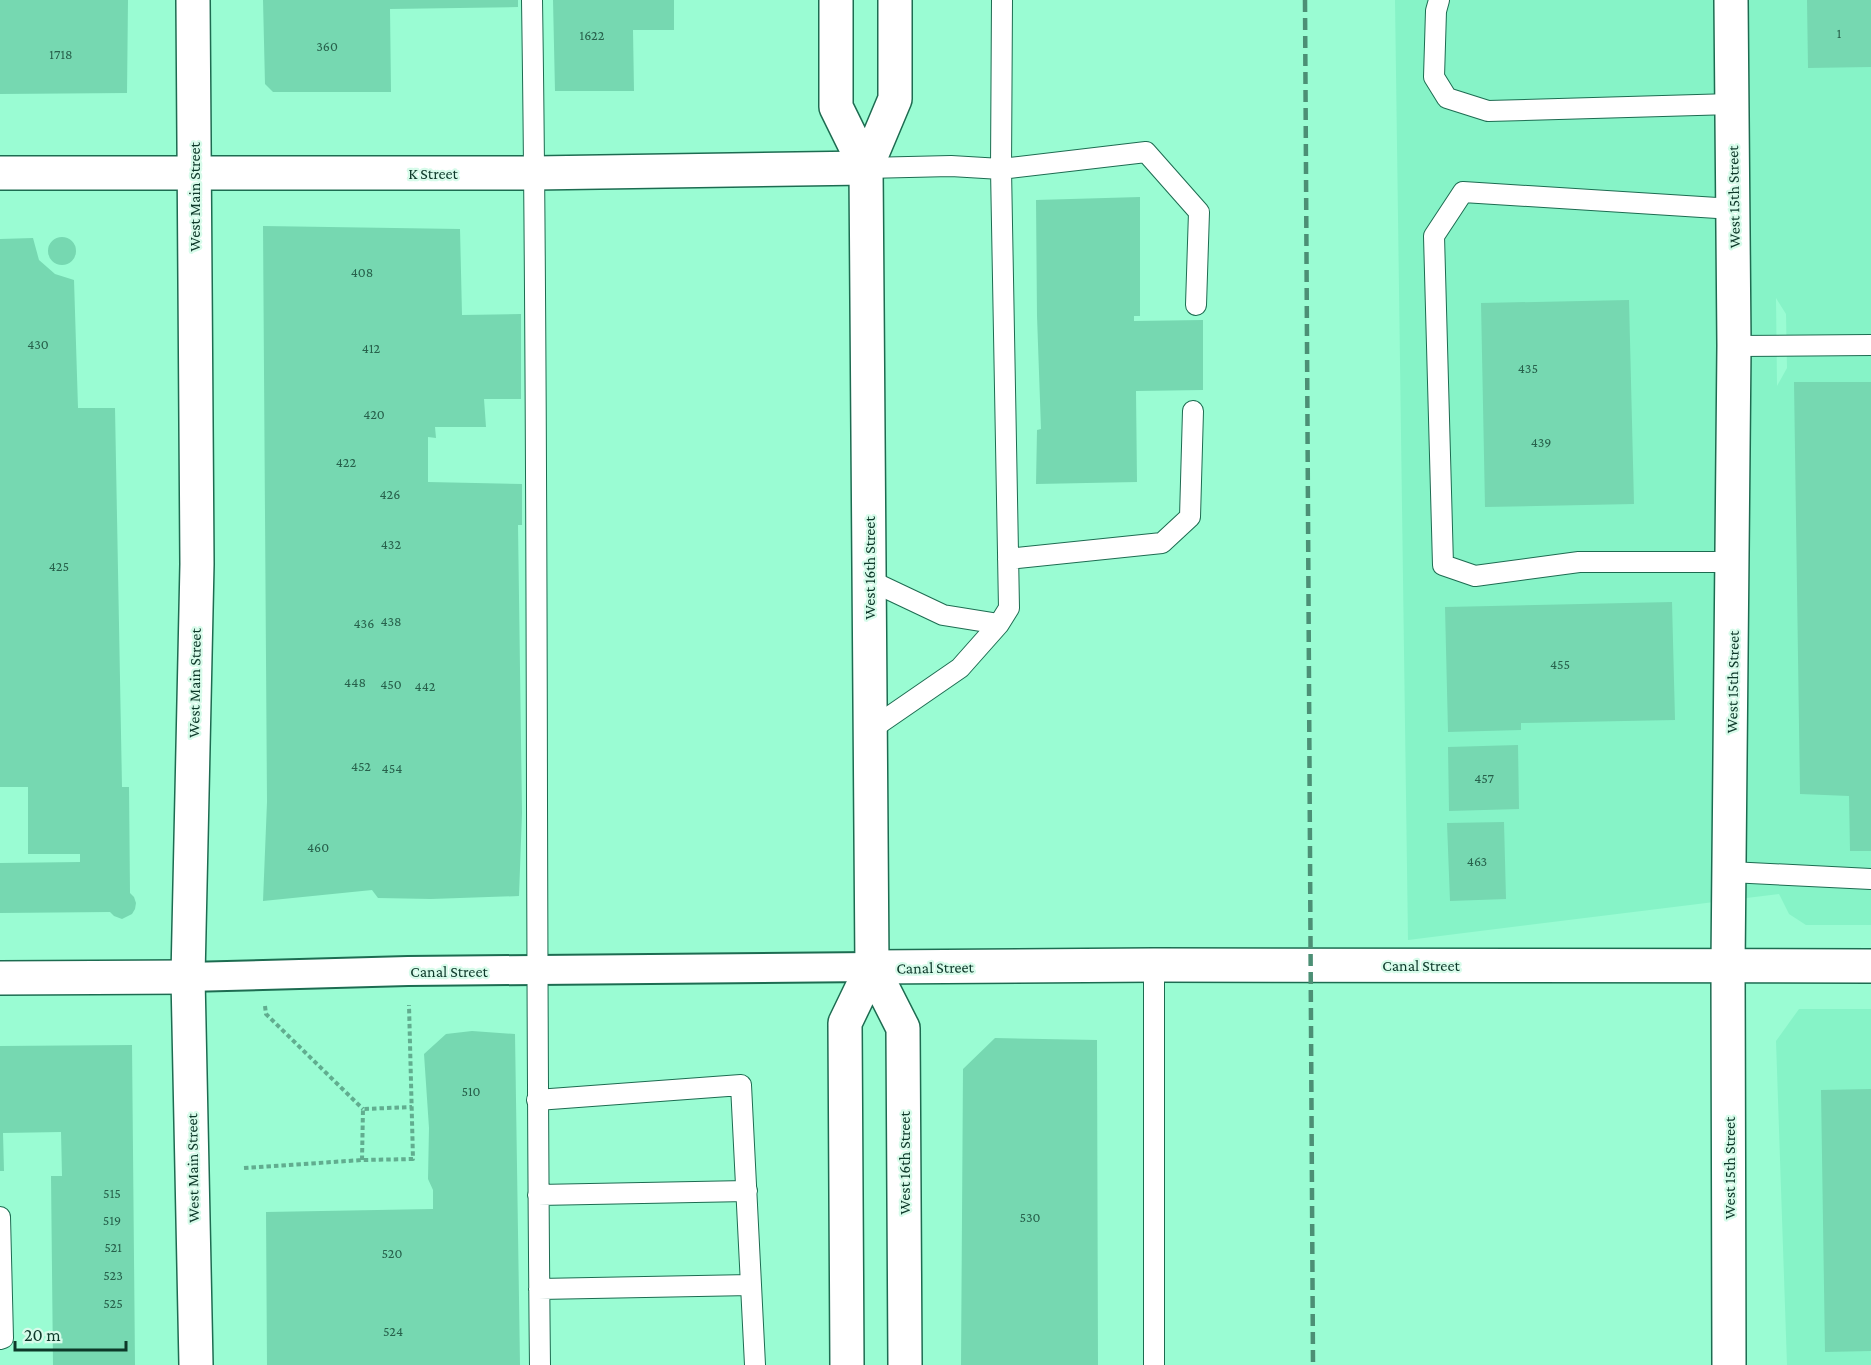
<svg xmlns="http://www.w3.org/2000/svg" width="1871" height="1365" font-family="'Crimson Pro',serif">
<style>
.built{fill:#86f3c7;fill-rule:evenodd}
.building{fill:#76d8b1}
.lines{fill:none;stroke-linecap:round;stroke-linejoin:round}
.service-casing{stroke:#1d6c51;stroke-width:22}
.pedestrian-casing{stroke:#1d6c51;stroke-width:32}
.minor-casing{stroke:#1d6c51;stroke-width:36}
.tertiary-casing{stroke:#1d6c51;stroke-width:36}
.primary-casing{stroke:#1d6c51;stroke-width:36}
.path{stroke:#61ad8f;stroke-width:4;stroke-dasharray:4.5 3;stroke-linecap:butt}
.service{stroke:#fff;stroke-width:20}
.pedestrian{stroke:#fff;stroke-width:28}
.minor{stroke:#fff;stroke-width:33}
.tertiary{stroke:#fff;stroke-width:33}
.primary{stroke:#fff;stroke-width:33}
.rail{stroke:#4c8f75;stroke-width:4.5;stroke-dasharray:12 6;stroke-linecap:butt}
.labels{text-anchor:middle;stroke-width:4.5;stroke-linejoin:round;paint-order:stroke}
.number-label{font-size:14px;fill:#27604b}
.street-label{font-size:16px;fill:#0d3829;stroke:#d7fbea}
</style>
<rect width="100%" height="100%" fill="#9afcd3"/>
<!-- built -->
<path class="built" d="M1395,0H1871V925H1806L1789,914L1779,894L1408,940ZM1776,298L1786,314L1787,368L1777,386Z
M1799,1009H1871V1365H1787L1776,1041Z"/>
<!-- building -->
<path class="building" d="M0,0H128L127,93L0,94Z
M263,0H518V7L390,9L391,92H273L265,84Z
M553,0H674V30H633L634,91H555Z
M1807,0H1871V67L1808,68Z
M1140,197V316H1134V321L1203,320V390L1136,391L1137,482L1036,484L1037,430L1041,429L1037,316L1036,200Z
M263,226L460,229L462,315L521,314V399H484L486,427H435L436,438L428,437V482L522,484V525H518L522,813L519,896L431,899L378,898L372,890L263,901L267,802Z
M48 251a14 14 0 1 1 28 0a14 14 0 1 1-28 0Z
M33,238L39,260L55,274L74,280L78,408H115L122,787H129L130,893L134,897L136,903L135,909L132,914L122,919L114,916L110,912L0,913V863L80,862V854H28V787H0V239Z
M1629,300L1634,504L1485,507L1481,303Z
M1794,382H1871V851H1850L1849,796L1800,794Z
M1672,602L1675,720L1521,723V730L1448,732L1445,607Z
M1518,745L1519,809L1449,811L1448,747Z
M1504,822L1506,899L1450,901L1447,823Z
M472,1031L515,1034L520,1365H267L266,1212L433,1209V1190L428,1179L429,1128L424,1054L446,1034Z
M995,1038L1097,1040L1098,1365H961L963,1069Z
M132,1045L135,1365H53L51,1176H62L61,1132L3,1133L4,1171H0V1046Z
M1871,1089V1351L1825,1352L1821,1090Z"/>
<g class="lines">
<!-- service casing -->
<g class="service-casing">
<path id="service" d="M532,0C539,455 535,910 540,1365
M1439,0L1436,11L1434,77L1447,98L1488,111L1732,104
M866,168L951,166L1001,169L1146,152L1199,212L1196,305
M1733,209L1463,192L1434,236L1443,565L1475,576L1579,562H1733
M1734,346L1871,345
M1008,559L1162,543L1190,517L1193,411
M869,580L943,615L999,624
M870,730L960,668L999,624L1009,608L1001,169L1002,0
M1730,872L1871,879
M537,1100L741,1085L755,1365
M538,1195L747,1191
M0,1217L3,1338L0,1339
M539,1289L751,1285
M1154,1365V965"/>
</g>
<!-- pedestrian casing -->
<g class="pedestrian-casing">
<path id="pedestrian" d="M188,977L408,971L872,967"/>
</g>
<!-- minor casing -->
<g class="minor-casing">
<path id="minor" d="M0,173H535L866,168
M872,967L1154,965L1871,966
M0,978L188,977"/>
</g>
<!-- tertiary casing -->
<g class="tertiary-casing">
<path id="tertiary" d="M193,0L197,564L188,977L196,1365
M1729,1365L1728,965L1734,346L1731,0"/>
</g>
<!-- primary casing -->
<g class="primary-casing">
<path id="primary" d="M836,0V107L866,168
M872,967L903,1028L905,1365
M847,1365L845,1023L872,967L866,168L895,99V0"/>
</g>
<!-- path -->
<path class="path" d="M265,1006L266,1014L363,1109
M362,1160L363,1109L412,1107
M244,1168L362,1160L413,1159L409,1005"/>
<!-- service -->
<use href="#service" class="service"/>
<!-- pedestrian -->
<use href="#pedestrian" class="pedestrian"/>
<!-- minor -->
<use href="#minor" class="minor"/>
<!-- tertiary -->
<use href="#tertiary" class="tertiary"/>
<!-- primary -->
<use href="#primary" class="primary"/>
<!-- rail -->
<path class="rail" d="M1305,0L1313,1365"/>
</g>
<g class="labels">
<!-- number labels -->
<g class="number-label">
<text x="1839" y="38">1</text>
<text x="592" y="40">1622</text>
<text x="327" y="51">360</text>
<text x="61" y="59">1718</text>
<text x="362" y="277">408</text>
<text x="38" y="349">430</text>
<text x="371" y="353">412</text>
<text x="1528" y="373">435</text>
<text x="374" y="419">420</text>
<text x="1541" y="447">439</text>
<text x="346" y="467">422</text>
<text x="390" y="499">426</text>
<text x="391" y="549">432</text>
<text x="59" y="571">425</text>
<text x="391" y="626">438</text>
<text x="364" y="628">436</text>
<text x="1560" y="669">455</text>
<text x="355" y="687">448</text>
<text x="391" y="689">450</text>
<text x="425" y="691">442</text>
<text x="361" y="771">452</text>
<text x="392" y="773">454</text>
<text x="1484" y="783">457</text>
<text x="318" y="852">460</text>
<text x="1477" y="866">463</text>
<text x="471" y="1096">510</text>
<text x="112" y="1198">515</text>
<text x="1030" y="1222">530</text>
<text x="112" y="1225">519</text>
<text x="113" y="1252">521</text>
<text x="392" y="1258">520</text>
<text x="113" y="1280">523</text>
<text x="113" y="1308">525</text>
<text x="393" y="1336">524</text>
</g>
<!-- street labels -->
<g class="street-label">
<text x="433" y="179">K Street</text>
<text transform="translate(194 197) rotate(-90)" y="6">West Main Street</text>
<text transform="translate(1733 197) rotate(-91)" y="6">West 15th Street</text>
<text transform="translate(869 568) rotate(-90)" y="6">West 16th Street</text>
<text transform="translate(1732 682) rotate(-89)" y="6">West 15th Street</text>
<text transform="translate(194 683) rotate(-89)" y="6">West Main Street</text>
<text x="1421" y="971">Canal Street</text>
<text transform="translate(935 967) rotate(-1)" y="6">Canal Street</text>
<text x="449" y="977">Canal Street</text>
<text transform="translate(904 1163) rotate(-90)" y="6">West 16th Street</text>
<text transform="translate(192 1168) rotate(-91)" y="6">West Main Street</text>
<text transform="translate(1729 1168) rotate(-90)" y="6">West 15th Street</text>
</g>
</g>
<!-- scale -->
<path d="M15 1341v9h111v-9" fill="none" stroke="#0d3829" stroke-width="3"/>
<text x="24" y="1341" font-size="18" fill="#0d3829" stroke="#d7fbea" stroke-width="4.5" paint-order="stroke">20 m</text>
</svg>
